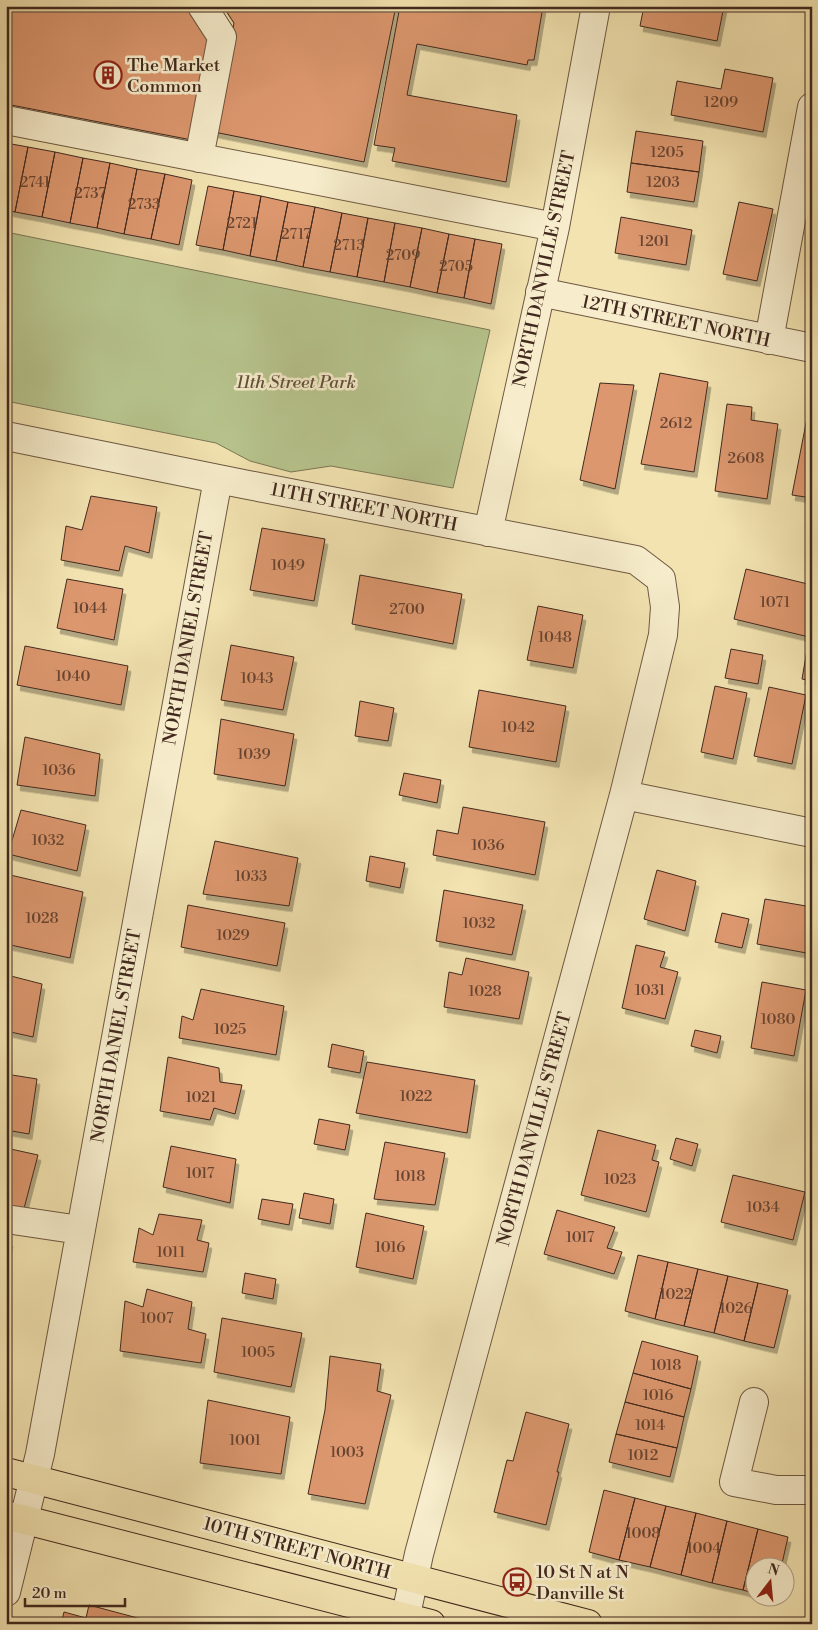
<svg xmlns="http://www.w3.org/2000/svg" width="818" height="1630" font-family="'Libre Bodoni',serif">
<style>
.green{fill:#b7c48d;stroke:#7c7656}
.building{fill:#dc976e;stroke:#42291e;filter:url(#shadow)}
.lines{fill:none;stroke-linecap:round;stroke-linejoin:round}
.minor-casing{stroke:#6e5842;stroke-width:30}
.major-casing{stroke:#42291e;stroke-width:30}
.minor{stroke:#f7edcc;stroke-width:28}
.major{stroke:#f2e3b0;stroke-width:28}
.labels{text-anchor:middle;stroke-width:5;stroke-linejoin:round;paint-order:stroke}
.number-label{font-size:15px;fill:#684432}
.poi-label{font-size:18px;fill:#42291e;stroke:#f7edcc;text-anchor:start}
.street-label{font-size:18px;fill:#42291e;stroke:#f7edcc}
.park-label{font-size:18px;font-style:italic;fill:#5f503a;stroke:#f7edcc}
</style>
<defs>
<filter id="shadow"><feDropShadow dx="3" dy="5.5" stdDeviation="0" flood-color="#0004"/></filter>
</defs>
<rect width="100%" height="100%" fill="#f2e3b0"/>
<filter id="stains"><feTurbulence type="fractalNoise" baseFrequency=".004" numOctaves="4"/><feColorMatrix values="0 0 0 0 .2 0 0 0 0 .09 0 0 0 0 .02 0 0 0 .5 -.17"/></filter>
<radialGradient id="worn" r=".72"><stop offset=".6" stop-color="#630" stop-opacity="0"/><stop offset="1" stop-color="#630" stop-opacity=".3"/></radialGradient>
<!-- green -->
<path class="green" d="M6,232L490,330L453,488L331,466L291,472L250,461L216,443L6,401Z"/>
<!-- building -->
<path class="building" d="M6,6H189L216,45L197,141L6,104Z
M223,6H396L364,162L214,132L234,23Z
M400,6H543L534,60H528L527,65L417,44L407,95L517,115L506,182L392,161L395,148L374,145Z
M644,6H724L717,41L640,26Z
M725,69L773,78L763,132L671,115L677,81L721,89Z
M636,131L703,141L699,172L631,163Z
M6,143L28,147L15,212L6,210Z
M28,147L55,152L42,217L15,212Z
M55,152L83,158L70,223L42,217Z
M83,158L110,163L97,228L70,223Z
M110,163L137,169L124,234L97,228Z
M631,163L699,172L694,202L627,192Z
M137,169L165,174L151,239L124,234Z
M165,174L192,180L179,245L151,239Z
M208,186L234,191L223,250L196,245Z
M234,191L261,196L250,256L223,250Z
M261,196L288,202L276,261L250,256Z
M288,202L315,207L303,267L276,261Z
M739,202L773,209L757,281L723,274Z
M315,207L342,213L330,272L303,267Z
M342,213L368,218L357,277L330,272Z
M621,217L692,230L686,265L615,253Z
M368,218L395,223L384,282L357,277Z
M395,223L422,228L410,287L384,282Z
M422,228L449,234L437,293L410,287Z
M449,234L475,239L464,298L437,293Z
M475,239L502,244L491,304L464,298Z
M660,373L708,382L694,472L641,464Z
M600,383L634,385L615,489L580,480Z
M727,404L752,407L751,420L778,424L767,499L715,491Z
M807,418L812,419V498L792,495Z
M91,496L157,507L149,553L125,546L119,571L61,560L66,526L82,530Z
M812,512V532L808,531Z
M262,528L325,539L314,601L250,590Z
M746,569L812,585V626L809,637L734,619Z
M360,575L462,594L453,644L352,624Z
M67,579L123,589L114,640L57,628Z
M538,606L583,615L573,668L527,660Z
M231,645L294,657L283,710L221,700Z
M25,646L128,666L121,705L17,685Z
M731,649L763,655L758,684L725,678Z
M807,650L812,651V681L802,679Z
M715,686L747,693L733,759L701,752Z
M769,687L806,695L792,764L754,756Z
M479,690L566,706L556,762L469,747Z
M360,701L394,708L388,741L355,736Z
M221,719L294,734L285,786L214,774Z
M25,737L100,754L95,796L17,785Z
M404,773L441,780L437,803L399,795Z
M463,807L545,822L535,875L433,855L437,830L458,834Z
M21,810L86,825L77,871L8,854Z
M215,841L298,858L289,906L203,894Z
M370,856L405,863L400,888L366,881Z
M657,870L696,881L685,931L644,919Z
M6,874L83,892L70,958L6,944Z
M444,890L523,905L512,955L436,941Z
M765,899L812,907V954L757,944Z
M188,905L285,923L277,966L181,947Z
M722,913L749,919L742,948L715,942Z
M636,945L665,952L660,967L678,972L665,1019L622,1008Z
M466,958L529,972L519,1019L444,1007L449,972L462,975Z
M7,975L42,984L33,1037L6,1031Z
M762,982L806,990L794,1056L751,1048Z
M201,989L284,1006L276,1055L179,1038L182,1016L193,1020Z
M695,1030L721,1036L717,1053L691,1046Z
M332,1044L364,1051L360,1073L328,1067Z
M168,1057L219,1068L220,1082L242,1085L235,1114L214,1108L210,1120L160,1111Z
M367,1062L475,1080L467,1133L356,1113Z
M6,1074L37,1079L29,1134L6,1130Z
M319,1119L350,1125L345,1150L314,1144Z
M598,1130L656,1145L652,1160L659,1162L646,1212L581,1195Z
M676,1138L698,1144L692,1166L670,1159Z
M385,1142L445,1153L435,1205L374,1199Z
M171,1146L236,1159L230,1203L163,1187Z
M6,1148L38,1155L21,1220L6,1217Z
M733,1175L805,1192L793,1240L721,1222Z
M304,1193L334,1199L330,1224L299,1218Z
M262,1199L293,1204L289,1225L258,1219Z
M557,1210L615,1227L607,1248L622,1252L614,1274L544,1254Z
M366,1213L424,1226L413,1279L356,1267Z
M159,1214L202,1220L197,1240L209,1243L203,1272L133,1262L139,1228L153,1235Z
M6,1240L10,1241L6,1261Z
M638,1255L668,1262L655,1319L625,1311Z
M668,1262L698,1269L684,1326L655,1319Z
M698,1269L728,1276L714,1333L684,1326Z
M245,1273L276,1279L273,1299L242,1293Z
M728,1276L758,1283L744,1341L714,1333Z
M758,1283L788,1290L774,1348L744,1341Z
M147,1289L192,1302L188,1329L206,1334L201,1363L120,1351L125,1301L143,1307Z
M222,1318L302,1333L291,1387L214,1372Z
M642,1341L698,1356L691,1389L633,1373Z
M330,1356L381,1364L377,1391L391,1395L365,1504L308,1494L325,1410Z
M633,1373L691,1389L684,1417L625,1402Z
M208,1400L290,1417L281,1474L200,1463Z
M625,1402L684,1417L677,1448L616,1434Z
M526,1412L569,1424L557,1472H559L546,1525L494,1512L507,1460L513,1461Z
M616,1434L677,1448L670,1477L609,1462Z
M604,1490L635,1498L619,1560L589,1552Z
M635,1498L666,1506L650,1567L619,1560Z
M666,1506L696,1513L681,1575L650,1567Z
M696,1513L727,1521L712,1583L681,1575Z
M727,1521L758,1529L743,1590L712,1583Z
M758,1529L788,1537L781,1568H756V1594L743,1590Z
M89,1605L160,1624H61L64,1612L86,1618Z"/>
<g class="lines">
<!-- minor casing -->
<g class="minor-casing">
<path id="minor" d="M6,120L555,227
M199,158L222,37L202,6
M540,292L812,348
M769,340L812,107
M6,436L243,484L636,560L661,579L665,607L663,635L624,795L419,1554L404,1624
M488,532L555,227L596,6
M624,795L812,833
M6,1219L80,1230
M754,1402L734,1482L776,1490H812
M6,1592L40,1454L218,479"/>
</g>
<!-- major casing -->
<g class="major-casing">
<path id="major" d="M6,1472L588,1624
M6,1515L431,1624"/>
</g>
<!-- minor -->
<use href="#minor" class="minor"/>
<!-- major -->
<use href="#major" class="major"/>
</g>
<!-- icons -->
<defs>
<g id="building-ring" transform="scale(1.4375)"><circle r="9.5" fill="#f7edcc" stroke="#8f2418" stroke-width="1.5"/><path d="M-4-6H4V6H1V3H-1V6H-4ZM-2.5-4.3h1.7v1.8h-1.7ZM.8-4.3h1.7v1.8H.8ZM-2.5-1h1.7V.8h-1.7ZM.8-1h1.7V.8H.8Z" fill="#8f2418"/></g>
<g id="bus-ring" transform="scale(1.4375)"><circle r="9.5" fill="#f7edcc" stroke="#8f2418" stroke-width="1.5"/><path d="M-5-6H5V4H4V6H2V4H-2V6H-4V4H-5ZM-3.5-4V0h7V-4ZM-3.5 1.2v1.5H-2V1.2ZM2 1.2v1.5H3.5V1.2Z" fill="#8f2418"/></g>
</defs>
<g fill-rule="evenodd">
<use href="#building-ring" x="108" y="75"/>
<use href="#bus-ring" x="517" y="1582"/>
</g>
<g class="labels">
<!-- number labels -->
<g class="number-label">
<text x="721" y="107">1209</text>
<text x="667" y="157">1205</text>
<text x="35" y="187">2741</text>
<text x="663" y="187">1203</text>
<text x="90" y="198">2737</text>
<text x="144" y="209">2733</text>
<text x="242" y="228">2721</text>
<text x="296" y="239">2717</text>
<text x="654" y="246">1201</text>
<text x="349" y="250">2713</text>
<text x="403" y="260">2709</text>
<text x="456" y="271">2705</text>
<text x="676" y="428">2612</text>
<text x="746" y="463">2608</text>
<text x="288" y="570">1049</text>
<text x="775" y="607">1071</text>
<text x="90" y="613">1044</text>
<text x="407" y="614">2700</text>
<text x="555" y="642">1048</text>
<text x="73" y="681">1040</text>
<text x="257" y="683">1043</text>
<text x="518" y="732">1042</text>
<text x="254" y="759">1039</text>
<text x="59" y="775">1036</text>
<text x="48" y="845">1032</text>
<text x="488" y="850">1036</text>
<text x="251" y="881">1033</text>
<text x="42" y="923">1028</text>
<text x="479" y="928">1032</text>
<text x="233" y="940">1029</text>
<text x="650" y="995">1031</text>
<text x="485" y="996">1028</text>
<text x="778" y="1024">1080</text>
<text x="230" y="1034">1025</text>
<text x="416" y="1101">1022</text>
<text x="201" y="1102">1021</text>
<text x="200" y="1178">1017</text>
<text x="410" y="1181">1018</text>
<text x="620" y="1184">1023</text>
<text x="763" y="1212">1034</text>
<text x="580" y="1242">1017</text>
<text x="390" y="1252">1016</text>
<text x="171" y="1257">1011</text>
<text x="676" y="1299">1022</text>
<text x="736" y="1313">1026</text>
<text x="157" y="1323">1007</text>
<text x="258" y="1357">1005</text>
<text x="666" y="1370">1018</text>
<text x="658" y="1400">1016</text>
<text x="650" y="1430">1014</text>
<text x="245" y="1445">1001</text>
<text x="347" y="1457">1003</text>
<text x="643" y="1460">1012</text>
<text x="643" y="1538">1008</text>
<text x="704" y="1553">1004</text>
</g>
<!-- poi labels -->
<g class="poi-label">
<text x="127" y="71">The Market<tspan x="127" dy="21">Common</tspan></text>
<text x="536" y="1578">10 St N at N<tspan x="536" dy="21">Danville St</tspan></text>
</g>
<!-- street labels -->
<g class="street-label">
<text transform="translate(544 269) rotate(-78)" y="6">NORTH DANVILLE STREET</text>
<text transform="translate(676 321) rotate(12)" y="6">12TH STREET NORTH</text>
<text transform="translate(364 507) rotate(11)" y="6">11TH STREET NORTH</text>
<text transform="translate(188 638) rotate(-80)" y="6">NORTH DANIEL STREET</text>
<text transform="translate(116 1036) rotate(-80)" y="6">NORTH DANIEL STREET</text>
<text transform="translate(534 1129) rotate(-75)" y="6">NORTH DANVILLE STREET</text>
<text transform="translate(297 1548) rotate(15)" y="6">10TH STREET NORTH</text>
</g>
<!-- park labels -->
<g class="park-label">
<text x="296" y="388">11th Street Park</text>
</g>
</g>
<!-- margin -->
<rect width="818" height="1630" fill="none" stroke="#f2e3b0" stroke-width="25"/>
<rect x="8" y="8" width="803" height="1615" fill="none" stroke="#42291e" stroke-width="2.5"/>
<rect x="12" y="12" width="793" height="1605" fill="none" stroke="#42291e"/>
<!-- north arrow -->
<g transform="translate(770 1582) rotate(16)"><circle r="24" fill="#f7edcc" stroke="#af9f86"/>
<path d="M0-4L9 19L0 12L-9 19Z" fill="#8f2418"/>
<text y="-8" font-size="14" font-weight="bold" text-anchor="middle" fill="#42291e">N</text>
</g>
<!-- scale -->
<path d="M25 1598v8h100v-8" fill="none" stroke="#42291e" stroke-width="2.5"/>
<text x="32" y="1598" font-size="15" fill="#42291e" stroke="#f7edcc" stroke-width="4" paint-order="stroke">20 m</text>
<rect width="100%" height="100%" filter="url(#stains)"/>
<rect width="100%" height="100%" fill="url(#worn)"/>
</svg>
